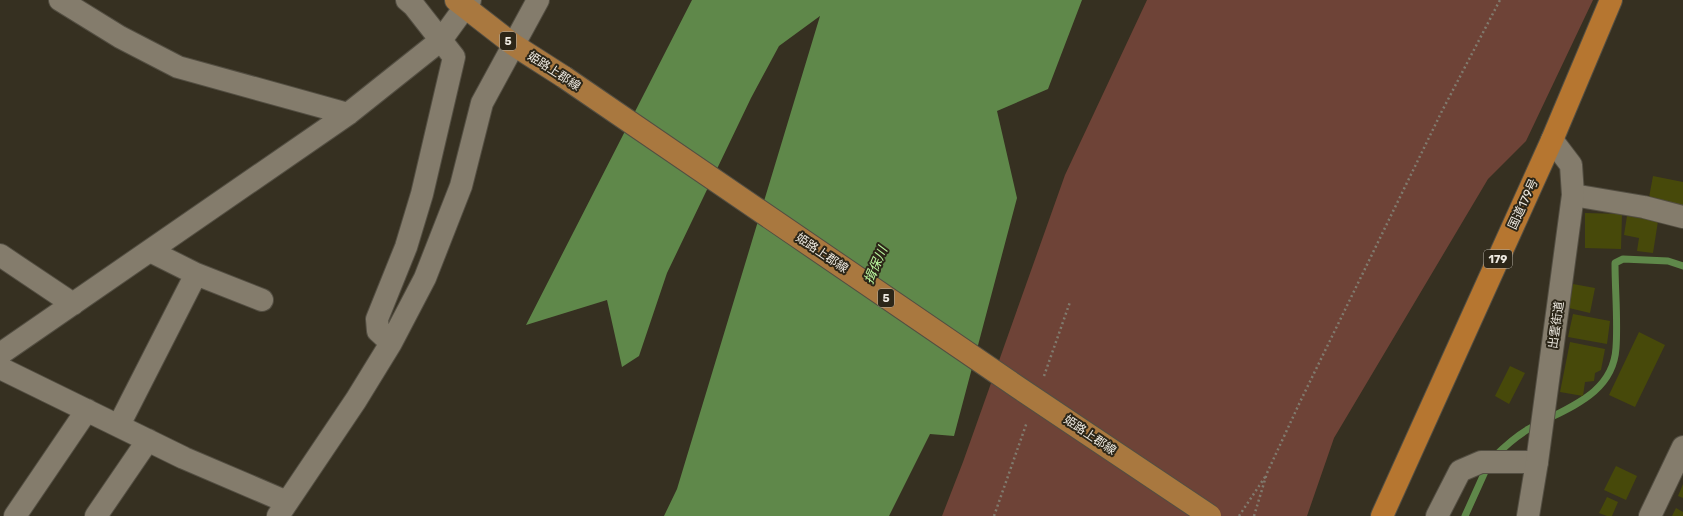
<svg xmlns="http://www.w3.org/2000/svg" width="1683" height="516" font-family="Rubik,'Noto Sans JP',sans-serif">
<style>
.green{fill:#6e4337}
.water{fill:#5f884a}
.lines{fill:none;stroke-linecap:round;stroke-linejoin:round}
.stream{stroke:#5f884a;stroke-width:7}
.building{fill:#47490a}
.minor-casing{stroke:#534e42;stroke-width:24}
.tertiary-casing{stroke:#534e42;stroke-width:24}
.primary-casing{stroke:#534e42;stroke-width:24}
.trunk-casing{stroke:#534e42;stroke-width:24}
.path{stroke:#807b6e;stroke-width:2.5;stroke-dasharray:2 3;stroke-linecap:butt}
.minor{stroke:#847c6c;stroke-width:22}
.tertiary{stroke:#847c6c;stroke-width:22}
.primary{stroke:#a9783f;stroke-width:22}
.trunk{stroke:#b67630;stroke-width:22}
.primary-bridge-casing{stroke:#534e42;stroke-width:24;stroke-linecap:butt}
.primary-bridge{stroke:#a9783f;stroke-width:22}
.labels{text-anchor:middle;stroke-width:4;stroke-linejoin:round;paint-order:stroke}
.shield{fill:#2c2618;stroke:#b3aea4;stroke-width:1}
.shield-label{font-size:11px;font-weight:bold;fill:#ede9e0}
.street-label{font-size:12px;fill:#ede9e0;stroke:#2c2618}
.water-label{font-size:13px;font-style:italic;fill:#bcf8a0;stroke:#2c2618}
</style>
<rect width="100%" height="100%" fill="#363021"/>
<!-- green -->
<path class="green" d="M1147,0H1593L1526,141L1488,179L1334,438L1307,516H942L963,462L1065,175Z"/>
<!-- water -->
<path class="water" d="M692,0H1082L1048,89L997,111L1017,198L954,436L930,434L889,516H664L677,489L820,16L779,46L751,98L667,273L639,356L622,367L607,300L526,325Z"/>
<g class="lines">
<!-- stream -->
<path class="stream" d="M1494,457C1506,445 1517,435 1532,427C1566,408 1613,395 1616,348C1618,320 1615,291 1615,263L1623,259L1668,261L1683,266
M1465,516L1488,465"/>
</g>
<!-- building -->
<path class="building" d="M1653,176L1683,182V210L1648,203Z
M1585,213L1622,214L1621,249L1585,248Z
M1627,216L1658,221L1653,253L1637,251L1639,238L1624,235Z
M1573,284L1595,288L1590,313L1569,308Z
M1573,314L1610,321L1607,344L1568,337Z
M1639,332L1665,345L1635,407L1609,395Z
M1570,342L1605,349L1601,370L1595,373L1594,381L1585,382L1583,396L1560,392Z
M1510,366L1525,373L1509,404L1495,396Z
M1616,466L1637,476L1626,500L1604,490Z
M1683,484V498L1678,496Z
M1607,497L1618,502L1612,516H1607L1599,513Z
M1676,508L1683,512V516H1672Z"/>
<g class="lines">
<!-- minor casing -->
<g class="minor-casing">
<path id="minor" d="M60,0L120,37L178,67L348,114
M1573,195L1644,207L1683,217
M0,255L73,304
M196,274L262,300
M391,343L378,331L377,319L406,247L422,194L454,57L414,6L407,0
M0,354L348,114L441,40L470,0
M0,368L184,458L287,502
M119,425L196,274L150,251
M15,516L87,410
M96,516L148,440
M278,516L356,400L391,343L425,278L461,186L482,103L538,0
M1437,516L1460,471L1481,462H1537
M1650,516L1683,447"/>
</g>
<!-- tertiary casing -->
<g class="tertiary-casing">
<path id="tertiary" d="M1528,516L1537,462L1573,195L1571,165L1552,140"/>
</g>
<!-- primary casing -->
<g class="primary-casing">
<path id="primary" d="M456,0L514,45L564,77"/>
</g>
<!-- trunk casing -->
<g class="trunk-casing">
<path id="trunk" d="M1382,516L1552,140L1611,0"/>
</g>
<!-- path -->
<path class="path" d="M1044,376L1070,302
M994,516L1027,422
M1239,516L1265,477
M1254,516L1267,473L1300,402L1442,111L1500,0"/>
<!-- minor -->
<use href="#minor" class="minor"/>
<!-- tertiary -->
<use href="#tertiary" class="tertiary"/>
<!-- primary -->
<use href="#primary" class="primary"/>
<!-- trunk -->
<use href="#trunk" class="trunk"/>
<!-- primary-bridge casing -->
<g class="primary-bridge-casing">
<path id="primary-bridge" d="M564,77L1019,388L1210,516"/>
</g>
<!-- primary-bridge -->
<use href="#primary-bridge" class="primary-bridge"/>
</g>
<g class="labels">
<!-- shield labels -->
<g class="shield">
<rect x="500" y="32" width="16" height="18" rx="3"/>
<rect x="1484" y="250" width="28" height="18" rx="3"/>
<rect x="878" y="289" width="16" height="18" rx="3"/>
</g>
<g class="shield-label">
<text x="508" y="45">5</text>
<text x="1498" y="263">179</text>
<text x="886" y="302">5</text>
</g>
<!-- street labels -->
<g class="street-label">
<text transform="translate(554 71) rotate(33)" y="4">姫路上郡線</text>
<text transform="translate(1523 204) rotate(-65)" y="4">国道179号</text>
<text transform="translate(822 253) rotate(34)" y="4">姫路上郡線</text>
<text transform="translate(1556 325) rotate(-82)" y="4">出雲街道</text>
<text transform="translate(1090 435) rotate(34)" y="4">姫路上郡線</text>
</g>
<!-- water labels -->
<g class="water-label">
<text transform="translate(875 265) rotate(-67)" y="5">揖保川</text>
</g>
</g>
</svg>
